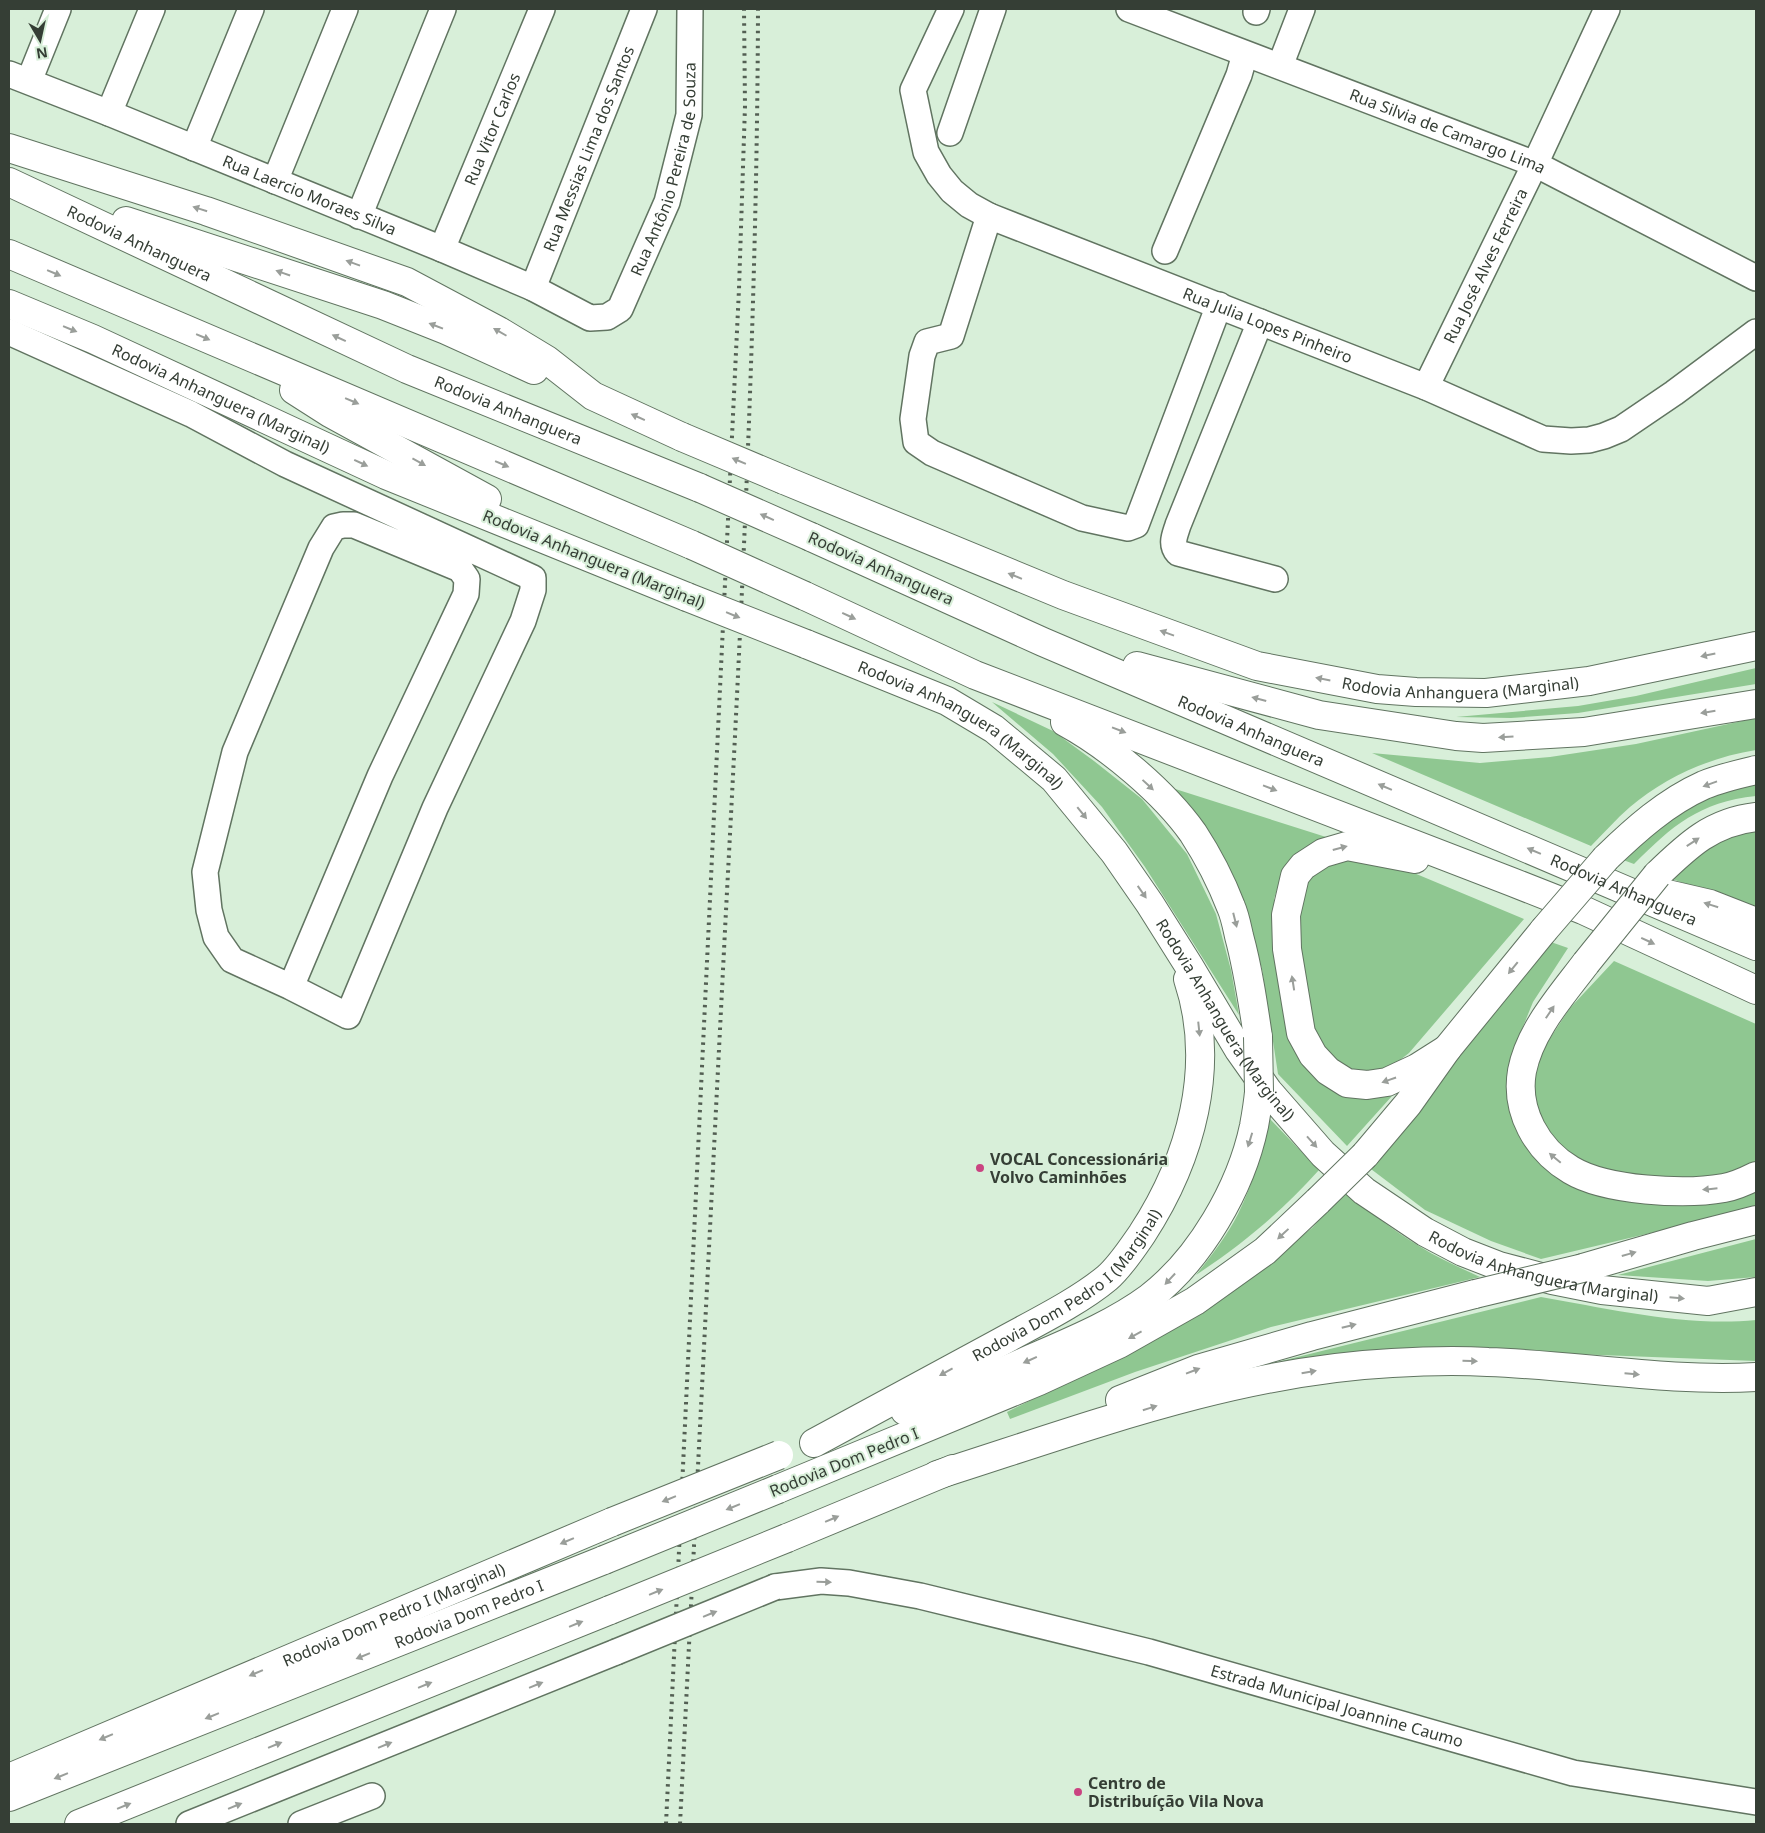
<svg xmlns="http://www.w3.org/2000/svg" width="1765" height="1833" font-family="'Noto Sans',sans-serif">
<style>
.green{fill:#8fc791}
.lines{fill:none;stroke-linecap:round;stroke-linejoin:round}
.minor-casing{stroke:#617461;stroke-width:28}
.highway-casing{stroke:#617461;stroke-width:30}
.minor{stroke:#fff;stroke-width:25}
.highway{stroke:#fff;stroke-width:28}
.rail{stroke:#535f53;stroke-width:4;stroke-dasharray:2.5 5;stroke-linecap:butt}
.minor-bridge-casing{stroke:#617461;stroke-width:28;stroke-linecap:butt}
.highway-bridge-casing{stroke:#617461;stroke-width:30;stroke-linecap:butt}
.minor-bridge{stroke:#fff;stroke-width:25}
.highway-bridge{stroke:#fff;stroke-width:28}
.oneway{fill:#9a9e9a}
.poi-dot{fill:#ca4381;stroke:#d8efd9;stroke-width:2}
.labels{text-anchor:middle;stroke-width:4;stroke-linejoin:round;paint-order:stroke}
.street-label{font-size:16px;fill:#353e35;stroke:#d8efd9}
.poi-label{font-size:16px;font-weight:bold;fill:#353e35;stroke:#d8efd9;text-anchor:start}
</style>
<rect width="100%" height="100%" fill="#d8efd9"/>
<!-- green -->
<path class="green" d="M1756,668V684L1578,713L1511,718L1456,717L1578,706L1636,696Z
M992,702L1053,731L1094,761L1142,799L1187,854L1216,914L1231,970L1239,1015L1145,867L1102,807L1053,754Z
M1756,718V750C1711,757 1665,777 1630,807C1616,819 1604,833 1591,846L1372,753L1480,763L1550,757L1636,744Z
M1756,780V796C1699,802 1672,826 1634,864L1615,857L1674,807Z
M1169,787L1326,837L1311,844L1297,854L1282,874L1274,899V926L1289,1031L1298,1056L1312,1074L1366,1096H1392L1347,1146L1278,1074L1262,969L1247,917Z
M1756,828V908L1669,878L1693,853L1722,838Z
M1350,854L1402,868L1524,919L1409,1053L1395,1064L1374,1072L1352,1071L1336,1063L1310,1032L1296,917L1309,871Z
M1548,941L1568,948L1533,1002L1518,1039L1511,1074L1574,1182L1756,1188V1208L1541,1259L1491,1241L1425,1210L1367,1166Z
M1614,961L1756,1024V1164L1709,1180L1604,1173L1558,1149L1536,1110L1533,1081L1541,1052L1570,1008Z
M1270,1119L1319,1170C1280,1213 1244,1243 1196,1275C1211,1256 1227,1236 1238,1214C1253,1184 1262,1151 1270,1119Z
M1345,1191C1368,1210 1392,1230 1419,1246C1438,1258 1459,1267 1480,1277L1271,1327L1135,1372L1010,1419L1007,1412L1103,1365L1255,1272L1312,1228Z
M1756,1239V1277L1708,1281L1618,1275Z
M1541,1297C1610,1309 1686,1327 1756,1320V1361L1574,1354L1505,1349L1351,1354L1277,1362Z"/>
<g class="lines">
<!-- minor casing -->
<g class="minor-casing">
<g id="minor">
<path id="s1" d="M951,9L913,90L926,152L939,175L952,191L969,205L989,216L1426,387L1543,439L1571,441L1589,440L1604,436L1621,429L1674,393L1756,332"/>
<path id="s2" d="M1129,9L1535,164L1756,278"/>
<path d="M1256,12L1257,9"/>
<path d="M1280,66L1302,9"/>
<path id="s3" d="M9,74L109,113L442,249L533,288L590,318L607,317L620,309L667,202L689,115L690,9"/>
<path d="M29,81L58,9"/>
<path d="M109,113L152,9"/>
<path d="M950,133L993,9"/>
<path d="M194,148L251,9"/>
<path d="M275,181L345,9"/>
<path d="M359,216L443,9"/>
<path d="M989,216L951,336L927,342L922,356L913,419L916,442L932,453L1082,518L1128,528L1136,525L1219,305"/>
<path id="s4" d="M442,249L542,9"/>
<path d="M1165,251L1239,75L1245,54"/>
<path id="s5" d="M533,288L644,9"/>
<path d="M1260,322L1178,525C1175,535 1170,544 1178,553L1275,579"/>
<path d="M9,332L191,414L285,464L533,578V590L523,621L435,808L348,1016L291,987L232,960L216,937L209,910L205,872L235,752L321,548L334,527L343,525H354L460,569L467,579L466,594L380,776L291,987"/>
<path id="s6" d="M1426,387L1535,164L1607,9"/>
<path id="s7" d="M775,1587L821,1581L849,1583L920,1596L1149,1652L1573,1773L1756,1802"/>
<path d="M189,1824L616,1652"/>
<path d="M301,1824L372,1796"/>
</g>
</g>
<!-- highway casing -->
<g class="highway-casing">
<g id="highway">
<path d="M9,148L206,211L407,282L499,331L547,360L593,396L682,437"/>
<path id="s8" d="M9,182L407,369L700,488"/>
<path d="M126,221L383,305L446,330L534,370"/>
<path d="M9,254L692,545"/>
<path id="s9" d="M9,304L93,339L386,475L687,597"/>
<path d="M294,390L330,413L487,499"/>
<path id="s10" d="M784,480L1063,595L1257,666L1377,689L1416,692L1486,693L1589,681L1756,646"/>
<path id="s11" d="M811,537L1043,642L1756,946"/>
<path d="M805,596L975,675L1512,882L1583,910L1756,990"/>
<path id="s12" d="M806,644L947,701L994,729L1054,779L1114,852L1150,904L1189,966L1239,1050L1268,1091L1323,1154L1364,1191L1425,1232L1463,1252L1499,1266L1552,1280L1602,1290L1708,1301L1756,1292"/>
<path d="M1137,666L1319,715L1456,736L1483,738L1584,732L1756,704"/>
<path d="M1065,722C1109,746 1164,792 1193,833C1208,856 1221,881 1231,907C1235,916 1237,927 1239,936C1248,969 1253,1003 1258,1037"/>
<path d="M1606,858C1635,830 1666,802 1704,785C1721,778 1739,774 1756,770"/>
<path d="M1415,859L1347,846L1323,853L1303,866L1295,876L1286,915L1287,949L1301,1033L1313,1055L1328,1071L1347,1083L1367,1085L1387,1082L1417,1068L1447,1049"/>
<path d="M1657,875C1688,845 1712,822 1756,817"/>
<path d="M1667,894L1710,904L1756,922"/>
<path d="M1586,963C1562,995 1530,1030 1522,1071C1515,1111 1537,1150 1571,1170C1606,1191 1685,1195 1724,1188C1736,1186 1746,1181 1756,1176"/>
<path d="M1365,1155L1408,1104L1447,1049L1544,930"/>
<path d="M1583,1268L1693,1236L1756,1220"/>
<path d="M1120,1400L1198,1369L1312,1336L1475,1294"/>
<path d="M905,1411C949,1396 993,1376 1035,1357C1074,1340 1115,1323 1149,1298C1200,1259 1241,1188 1254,1126C1256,1115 1258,1103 1259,1092"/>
<path id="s13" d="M814,1443C875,1410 936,1377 997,1344C1031,1325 1077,1303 1107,1278C1120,1267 1133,1247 1142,1234C1191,1159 1217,1066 1188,979"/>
<path d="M937,1475C1085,1428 1235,1371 1392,1363C1424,1361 1456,1360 1488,1362C1578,1365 1667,1382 1756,1377"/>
<path d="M778,1489L1039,1381L1119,1344L1195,1301L1265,1251L1318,1201"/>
<path d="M787,1538L953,1469"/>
<path id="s14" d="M9,1778L612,1522"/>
<path id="s15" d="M9,1797L604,1560"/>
<path d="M79,1824L610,1610"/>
</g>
</g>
<!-- minor -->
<use href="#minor" class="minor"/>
<!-- highway -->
<use href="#highway" class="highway"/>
<!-- rail -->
<path class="rail" d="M666,1824L739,289L745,106L744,9
M680,1824C695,1526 710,1228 725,930C741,624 757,316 758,9"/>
<!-- minor-bridge casing -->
<g class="minor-bridge-casing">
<path id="minor-bridge" d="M616,1652L775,1587"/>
</g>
<!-- highway-bridge casing -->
<g class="highway-bridge-casing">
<path id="highway-bridge" d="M682,437L784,480
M700,488L811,537
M692,545L805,596
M687,597L806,644
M1544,930L1606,858
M1586,963L1657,875
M1258,1037L1259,1092
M1318,1201L1365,1155
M1475,1294L1583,1268
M612,1522L779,1455
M604,1560L778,1489
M610,1610L787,1538"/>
</g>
<!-- minor-bridge -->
<use href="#minor-bridge" class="minor-bridge"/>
<!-- highway-bridge -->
<use href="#highway-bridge" class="highway-bridge"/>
</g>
<!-- one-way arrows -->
<defs><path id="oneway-solid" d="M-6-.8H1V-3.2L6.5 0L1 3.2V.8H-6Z" transform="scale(1.25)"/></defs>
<g class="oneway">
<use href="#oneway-solid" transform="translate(200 209) rotate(-162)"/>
<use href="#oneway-solid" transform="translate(353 263) rotate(-160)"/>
<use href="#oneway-solid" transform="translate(54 273) rotate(23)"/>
<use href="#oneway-solid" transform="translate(283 273) rotate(-161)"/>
<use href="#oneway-solid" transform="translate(436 326) rotate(-159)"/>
<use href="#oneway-solid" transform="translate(70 329) rotate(22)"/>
<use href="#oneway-solid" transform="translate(500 332) rotate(-150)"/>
<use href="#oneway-solid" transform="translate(203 337) rotate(23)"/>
<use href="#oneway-solid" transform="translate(339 338) rotate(-155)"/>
<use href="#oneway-solid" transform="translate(352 401) rotate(23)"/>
<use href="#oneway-solid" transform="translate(638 417) rotate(-156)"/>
<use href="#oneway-solid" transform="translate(739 461) rotate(-157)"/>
<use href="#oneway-solid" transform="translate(419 462) rotate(29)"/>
<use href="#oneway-solid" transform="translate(361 463) rotate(25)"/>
<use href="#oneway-solid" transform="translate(502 464) rotate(23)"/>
<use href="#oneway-solid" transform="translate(767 517) rotate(-156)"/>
<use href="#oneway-solid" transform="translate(1015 576) rotate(-158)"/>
<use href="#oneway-solid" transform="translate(733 615) rotate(22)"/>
<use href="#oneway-solid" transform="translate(849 616) rotate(25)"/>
<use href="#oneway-solid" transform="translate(1167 633) rotate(-160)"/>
<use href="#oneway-solid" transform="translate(1708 655) rotate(168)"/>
<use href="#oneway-solid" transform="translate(1323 679) rotate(-169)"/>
<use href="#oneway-solid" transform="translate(1259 699) rotate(-165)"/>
<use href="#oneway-solid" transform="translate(1708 712) rotate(171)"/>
<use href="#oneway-solid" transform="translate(1119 730) rotate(21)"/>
<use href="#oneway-solid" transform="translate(1506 737) rotate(177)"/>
<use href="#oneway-solid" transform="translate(1710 784) rotate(160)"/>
<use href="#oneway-solid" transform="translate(1148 785) rotate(43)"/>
<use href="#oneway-solid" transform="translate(1385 787) rotate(-157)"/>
<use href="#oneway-solid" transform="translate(1270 788) rotate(21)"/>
<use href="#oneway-solid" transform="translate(1082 813) rotate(51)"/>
<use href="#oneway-solid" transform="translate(1693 842) rotate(-33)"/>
<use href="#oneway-solid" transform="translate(1340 848) rotate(-15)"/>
<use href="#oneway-solid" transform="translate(1534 851) rotate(-157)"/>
<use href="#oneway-solid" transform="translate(1142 892) rotate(55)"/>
<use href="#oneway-solid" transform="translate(1711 905) rotate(-163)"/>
<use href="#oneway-solid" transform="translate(1235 920) rotate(76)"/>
<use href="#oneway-solid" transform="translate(1648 941) rotate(25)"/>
<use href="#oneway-solid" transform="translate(1513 968) rotate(129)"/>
<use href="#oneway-solid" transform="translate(1293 983) rotate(-99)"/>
<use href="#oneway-solid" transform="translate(1550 1012) rotate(-56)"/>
<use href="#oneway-solid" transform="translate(1199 1029) rotate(84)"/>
<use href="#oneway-solid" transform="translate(1389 1080) rotate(161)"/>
<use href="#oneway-solid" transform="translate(1250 1140) rotate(107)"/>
<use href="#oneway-solid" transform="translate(1312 1142) rotate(48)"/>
<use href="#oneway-solid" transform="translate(1555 1158) rotate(-140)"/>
<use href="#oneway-solid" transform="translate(1710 1189) rotate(174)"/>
<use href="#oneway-solid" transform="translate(1283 1234) rotate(137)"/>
<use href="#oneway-solid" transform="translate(1629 1254) rotate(-16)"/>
<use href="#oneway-solid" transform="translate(1170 1279) rotate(133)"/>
<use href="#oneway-solid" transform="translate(1677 1298) rotate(5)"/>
<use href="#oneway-solid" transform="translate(1349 1326) rotate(-14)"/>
<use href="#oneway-solid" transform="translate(1135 1335) rotate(151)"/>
<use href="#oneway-solid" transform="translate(1030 1360) rotate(156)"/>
<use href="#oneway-solid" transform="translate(1470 1361) rotate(1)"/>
<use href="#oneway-solid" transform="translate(1193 1371) rotate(-21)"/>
<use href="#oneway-solid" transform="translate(946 1372) rotate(151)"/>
<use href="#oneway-solid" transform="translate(1309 1372) rotate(-10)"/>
<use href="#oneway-solid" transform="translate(1632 1374) rotate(5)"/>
<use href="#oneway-solid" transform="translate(1150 1408) rotate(-17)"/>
<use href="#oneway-solid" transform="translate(669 1499) rotate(158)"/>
<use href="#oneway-solid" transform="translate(733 1507) rotate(158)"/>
<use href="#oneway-solid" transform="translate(832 1519) rotate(-23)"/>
<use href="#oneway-solid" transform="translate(567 1541) rotate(157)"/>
<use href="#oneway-solid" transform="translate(824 1582) rotate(1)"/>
<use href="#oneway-solid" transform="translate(656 1592) rotate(-22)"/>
<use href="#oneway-solid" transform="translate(710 1614) rotate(-22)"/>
<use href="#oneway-solid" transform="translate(576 1624) rotate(-22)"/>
<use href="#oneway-solid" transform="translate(363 1656) rotate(158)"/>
<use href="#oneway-solid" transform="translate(256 1673) rotate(157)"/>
<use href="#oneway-solid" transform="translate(425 1685) rotate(-22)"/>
<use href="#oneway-solid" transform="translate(536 1685) rotate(-22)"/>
<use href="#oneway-solid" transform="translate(212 1716) rotate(158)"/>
<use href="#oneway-solid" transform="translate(106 1737) rotate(157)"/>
<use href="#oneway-solid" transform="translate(275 1745) rotate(-22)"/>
<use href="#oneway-solid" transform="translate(385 1745) rotate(-22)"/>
<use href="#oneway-solid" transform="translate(61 1776) rotate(158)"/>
<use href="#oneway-solid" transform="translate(124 1806) rotate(-22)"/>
<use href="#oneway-solid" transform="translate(235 1806) rotate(-22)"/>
</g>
<!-- markers -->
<g class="poi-dot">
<circle cx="980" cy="1168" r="5"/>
<circle cx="1078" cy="1792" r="5"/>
</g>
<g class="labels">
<!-- street labels -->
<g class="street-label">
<text dy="6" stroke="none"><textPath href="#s4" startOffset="130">Rua Vitor Carlos</textPath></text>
<text dy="6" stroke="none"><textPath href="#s2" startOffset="341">Rua Silvia de Camargo Lima</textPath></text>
<text dy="6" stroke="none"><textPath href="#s5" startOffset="150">Rua Messias Lima dos Santos</textPath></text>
<text dy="6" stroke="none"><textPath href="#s3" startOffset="811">Rua Antônio Pereira de Souza</textPath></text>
<text dy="6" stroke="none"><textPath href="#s3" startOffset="324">Rua Laercio Moraes Silva</textPath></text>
<text dy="6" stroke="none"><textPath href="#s8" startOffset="144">Rodovia Anhanguera</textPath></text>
<text dy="6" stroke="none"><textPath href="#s6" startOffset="135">Rua José Alves Ferreira</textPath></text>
<text dy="6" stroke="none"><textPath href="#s1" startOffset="544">Rua Julia Lopes Pinheiro</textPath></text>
<text dy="6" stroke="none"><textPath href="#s9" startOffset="232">Rodovia Anhanguera (Marginal)</textPath></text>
<text dy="6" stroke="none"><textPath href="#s8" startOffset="549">Rodovia Anhanguera</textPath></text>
<text transform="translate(594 559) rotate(22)" y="6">Rodovia Anhanguera (Marginal)</text>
<text transform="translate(881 568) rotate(24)" y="6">Rodovia Anhanguera</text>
<text dy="6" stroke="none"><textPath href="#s10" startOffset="714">Rodovia Anhanguera (Marginal)</textPath></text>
<text dy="6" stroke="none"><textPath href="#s12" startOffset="176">Rodovia Anhanguera (Marginal)</textPath></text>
<text dy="6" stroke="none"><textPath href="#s11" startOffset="481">Rodovia Anhanguera</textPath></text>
<text dy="6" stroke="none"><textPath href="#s11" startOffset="886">Rodovia Anhanguera</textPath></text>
<text dy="6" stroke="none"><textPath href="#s12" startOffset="581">Rodovia Anhanguera (Marginal)</textPath></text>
<text dy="6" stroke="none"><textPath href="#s12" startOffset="1001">Rodovia Anhanguera (Marginal)</textPath></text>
<text dy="6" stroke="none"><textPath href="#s13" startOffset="301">Rodovia Dom Pedro I (Marginal)</textPath></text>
<text transform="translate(844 1462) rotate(-22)" y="6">Rodovia Dom Pedro I</text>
<text dy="6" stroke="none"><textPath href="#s15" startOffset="495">Rodovia Dom Pedro I</textPath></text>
<text dy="6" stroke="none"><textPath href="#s14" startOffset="418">Rodovia Dom Pedro I (Marginal)</textPath></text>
<text dy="6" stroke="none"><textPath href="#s7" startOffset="578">Estrada Municipal Joannine Caumo</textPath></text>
</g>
<!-- poi labels -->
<g class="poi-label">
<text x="990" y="1165">VOCAL Concessionária<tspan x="990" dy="18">Volvo Caminhões</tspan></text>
<text x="1088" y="1789">Centro de<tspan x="1088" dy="18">Distribuíção Vila Nova</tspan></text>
</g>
</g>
<!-- border -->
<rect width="1765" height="1833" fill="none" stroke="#353e35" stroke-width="20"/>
<!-- north arrow -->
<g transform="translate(40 40) rotate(171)" stroke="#d8efd9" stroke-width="4" paint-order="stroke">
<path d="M0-4L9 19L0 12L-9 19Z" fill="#353e35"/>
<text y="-8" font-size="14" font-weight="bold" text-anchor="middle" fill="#353e35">N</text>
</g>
</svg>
